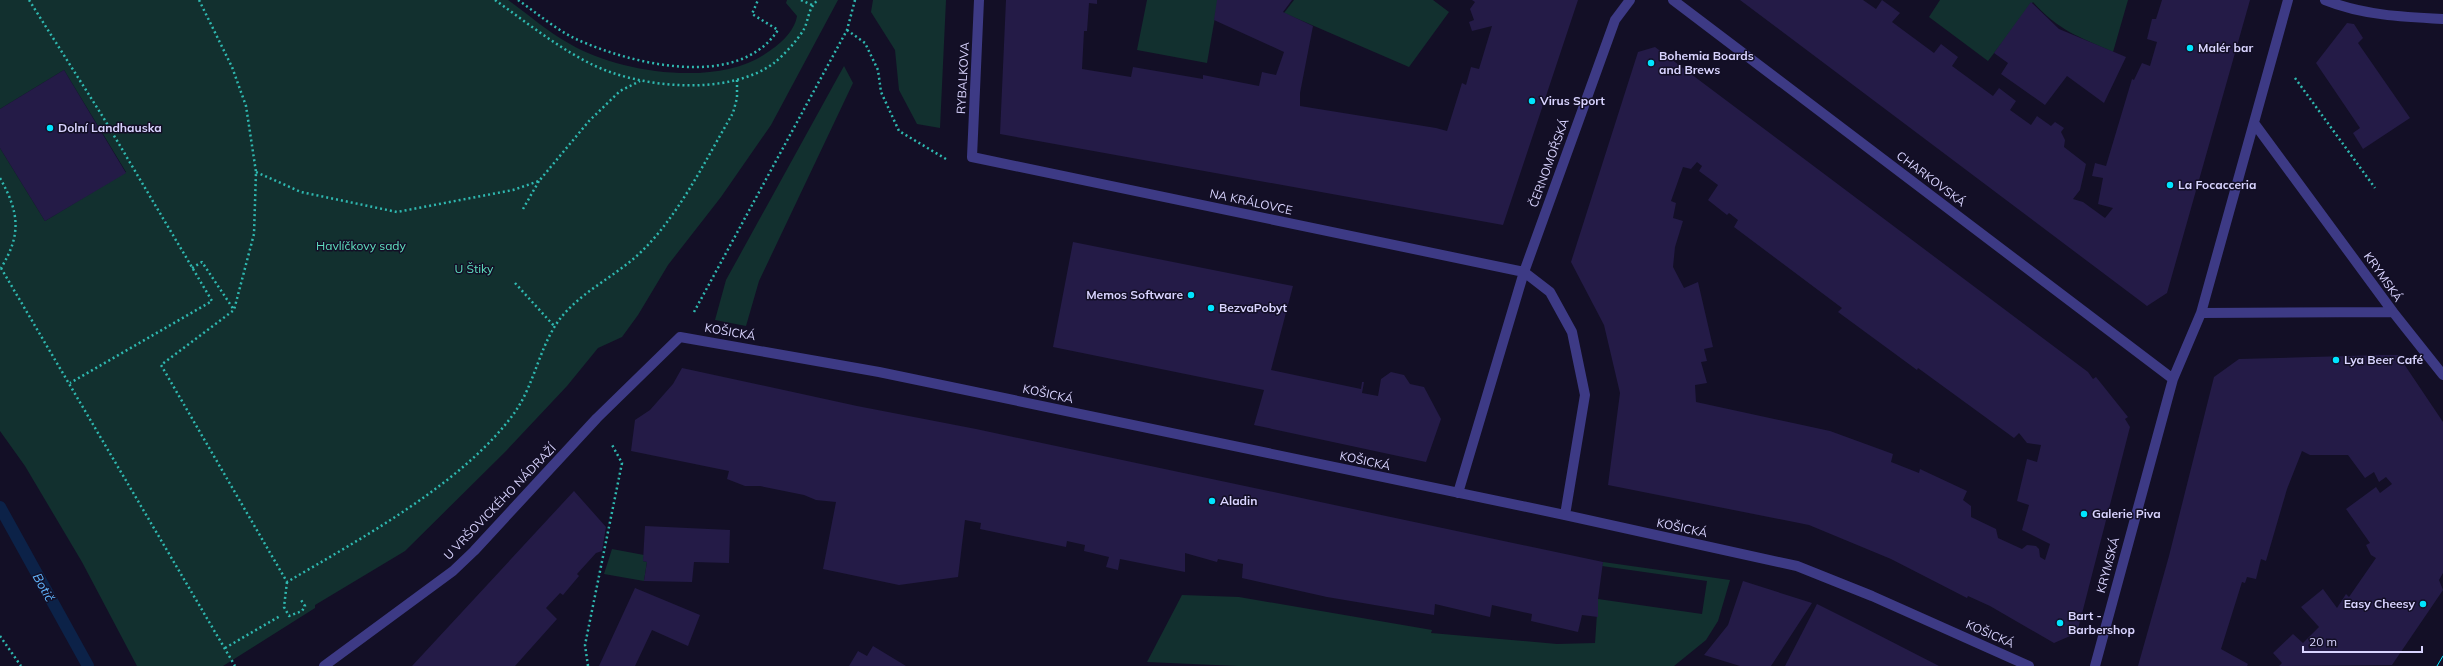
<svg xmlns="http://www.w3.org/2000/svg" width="2443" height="666" font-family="Mulish,sans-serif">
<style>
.green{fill:#12302f}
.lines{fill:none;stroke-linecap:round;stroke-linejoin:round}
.stream{stroke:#0c2248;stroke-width:12}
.building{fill:#241b47;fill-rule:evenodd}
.path{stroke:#2fb8b0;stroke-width:2.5;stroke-dasharray:2 3;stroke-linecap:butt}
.minor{stroke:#3d3a85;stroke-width:10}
.tram{stroke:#00e5ff;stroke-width:1}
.poi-dot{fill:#00e5ff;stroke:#130f26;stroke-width:1.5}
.labels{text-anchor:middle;stroke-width:3;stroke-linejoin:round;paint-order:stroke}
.poi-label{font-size:12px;font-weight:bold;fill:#d9d4ff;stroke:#130f26;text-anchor:start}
.street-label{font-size:12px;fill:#d9d4ff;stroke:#130f26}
.park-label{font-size:12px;fill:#5fe0c0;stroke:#130f26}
.water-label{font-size:13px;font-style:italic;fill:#62b6ff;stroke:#130f26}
</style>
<rect width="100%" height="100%" fill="#130f26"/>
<!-- green -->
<path class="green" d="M0,0H508C529,15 548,32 570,44C619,73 717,87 765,54C779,45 794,33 797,16L786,3L787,0H838L771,125L721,197L668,265L638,315L622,337L598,348L567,386L506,451L405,551L315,605V608L223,666H137L82,562L25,466L0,431V148L45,221L126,172L64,70L0,109Z
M873,0H946L940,128L917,124L899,90L895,50L871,12Z
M1147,0H1218L1207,63L1137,50Z
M1294,0H1433L1449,12L1409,67L1284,13Z
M1940,0H2128L2113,52C2078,36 2059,31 2033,2L1988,61L1929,17Z
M844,66L853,83L759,281L746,326L715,320L726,280Z
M612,549L644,555L643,561L647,562L644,581L604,574Z
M1603,562L1730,580L1718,621L1706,640L1674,666H1238L1147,662L1182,595L1239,597L1432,630L1431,633L1557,644L1595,643L1598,599L1702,614L1707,581L1602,566Z"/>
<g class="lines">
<!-- stream -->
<path class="stream" d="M0,507L88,666"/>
</g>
<!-- building -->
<path class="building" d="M1006,0H1097V4L1089,3L1087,31H1084L1082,69L1131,77L1133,67L1203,79V75L1259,86L1262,72L1276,75L1284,52L1214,20L1217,0H1292L1283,12L1313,26L1300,93V106L1436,128L1447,131L1462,83L1466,85L1471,67L1479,69L1492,26L1472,31L1469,22L1474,20L1470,9L1475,2L1472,0H1578L1503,225L1000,134Z
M1740,0H1863L1876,9L1882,0L1900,13L1892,22L1934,53L1941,44L1958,57L1952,66L1993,96L1999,88L2016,101L2010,110L2031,125L2037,116L2051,126L2055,122L2064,128L2061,132L2065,140L2064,147L2086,164L2080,190L2073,199L2083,202L2105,218L2113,208L2098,204L2103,178L2092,176L2095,163L2106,166L2132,79L2134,80L2142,63L2150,66L2157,42L2147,39L2152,19H2156L2162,0H2250L2167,293L2147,306Z
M2031,2L2059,29L2126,57L2104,103L2067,76L2045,105L2001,74L2008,63L1994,53Z
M2347,23L2354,24L2363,38L2358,43L2410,118L2363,149L2353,133L2360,128L2316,63Z
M1655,47L2088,372L2093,379L2096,377L2128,417L2125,419L2130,427L2077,633L2054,643L1990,606L1968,596L1967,598L1891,559L1809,525L1608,485L1620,393L1604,325L1571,262L1638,52ZM1697,162L1702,166L1699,171L1718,185L1708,200L1727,215L1729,213L1738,220L1734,227L1842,308L1838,312L1917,370L1918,368L2014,438L2019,433L2027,443L2041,445L2037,462L2027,459L2017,501L2029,505L2022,530L2050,544L2045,560L2040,557L2039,549L2036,546L2027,545L2022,549L1998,538L1996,529L1971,517V506L1963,500L1967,491L1920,469L1919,473L1891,462L1893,454L1830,431L1696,402L1695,385L1707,383L1701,362L1707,361L1704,349L1713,347L1698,282L1684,288L1673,267L1675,247L1683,221L1673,218L1676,203L1671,201L1683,167L1691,169Z
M64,70L126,173L45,221L0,148V109Z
M1073,242L1293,286L1271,370L1361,389L1362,382H1364L1362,393L1378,396L1381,379L1391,372L1404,375L1410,384L1424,387L1441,419L1426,462L1254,425L1264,390L1053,347Z
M2382,355H2398L2443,422V573L2439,580L2443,590L2392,665L2279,666L2282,663L2273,653L2293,634L2303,643L2319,627L2301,607L2323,589L2337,608L2346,594L2349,597L2376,558L2371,555L2366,545L2370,543L2346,509L2376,487L2380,493L2392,484L2386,477L2379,482L2374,472L2365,478L2348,455H2310L2302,451L2287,489L2266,561L2261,559L2256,579L2247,577L2245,583L2242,582L2221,649L2248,664L2247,666H2138L2169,556L2214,377L2239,359Z
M682,368L857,406L855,416L857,406L976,429L1603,562L1598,599V617L1582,615L1578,632L1531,621L1532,614L1492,605L1490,617L1435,604L1434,615L1327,597L1242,578L1243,564L1218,559L1217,562L1185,553V572L1120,559L1118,570L1106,567L1109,557L1084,551L1085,545L1067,541L1066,547L980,529L981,523L965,520L958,577L899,585L823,569L836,502L816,500L804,495L760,486H745L727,479L729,471L631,451L635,420L650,410L673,384Z
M574,491L606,527L602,551L596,553L577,574L579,576L563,595L560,593L546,608L557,619L515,666H412Z
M645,526L730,530L729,563L694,562L692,582L644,581L647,562L643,561Z
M1743,581L1812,603L1771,666H1740L1704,655L1728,625Z
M635,588L700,615L688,646L652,630L635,666H599Z
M1817,604L1861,626L1939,666H1785Z
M873,646L906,666H849L858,651L867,656Z"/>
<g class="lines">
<!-- path -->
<path class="path" d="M29,0L103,117L212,301L70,383
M199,0L232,67L246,106L256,172L254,234L234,310L161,365L287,582C362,538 465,482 515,412C536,382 540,341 564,314C586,289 617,275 641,252C680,214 706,159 733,113L737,98V80
M495,0C526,22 557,47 591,64C639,88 728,97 774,63C783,56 798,40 804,29C809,19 808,8 818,0
M518,0C537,13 555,29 576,39C631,64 738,91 778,30L752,14L758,0
M801,0L812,5
M847,30L865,43L878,70L881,92L899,131L946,159
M2295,78L2375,188
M256,172L301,192L397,212L513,190L539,181L589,121L620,91L640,81
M0,178C19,212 22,234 1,268
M523,209L539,181
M1,268L235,666
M192,268L202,262L234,310
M515,283L555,327
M694,312L847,30L855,0
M287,582L284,607L289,616L302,611L305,606L301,600
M0,636L21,666
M225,648L280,616
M588,666L585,645L622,463L611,443"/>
<!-- minor -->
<path class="minor" d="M979,0L972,157L1524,272L1550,292L1572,332L1585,395L1565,515
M1673,0L2173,379
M2325,0C2362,15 2403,17 2443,19
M2254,123L2393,312L2443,375
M2201,313L2393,312
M1458,493L1524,272L1615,20L1630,0
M324,666L453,571L474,551L597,418L680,337L879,372L1565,515L1797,566L1872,596L2029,666
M2095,666L2173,379L2201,313L2288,0"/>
<!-- tram -->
<path class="tram" d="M2437,666L2443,656"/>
</g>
<!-- markers -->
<g class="poi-dot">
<circle cx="2190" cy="48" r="4"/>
<circle cx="1651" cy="63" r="4"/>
<circle cx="1532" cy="101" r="4"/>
<circle cx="50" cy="128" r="4"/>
<circle cx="2170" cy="185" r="4"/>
<circle cx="1191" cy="295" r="4"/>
<circle cx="1211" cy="308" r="4"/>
<circle cx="2336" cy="360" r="4"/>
<circle cx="1212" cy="501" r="4"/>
<circle cx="2084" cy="514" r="4"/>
<circle cx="2423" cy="604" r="4"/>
<circle cx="2060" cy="623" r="4"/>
</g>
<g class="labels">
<!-- poi labels -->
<g class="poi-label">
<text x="2198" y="52">Malér bar</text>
<text x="1659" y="60">Bohemia Boards<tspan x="1659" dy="14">and Brews</tspan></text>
<text x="1540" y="105">Virus Sport</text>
<text x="58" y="132">Dolní Landhauska</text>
<text x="2178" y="189">La Focacceria</text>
<text x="1183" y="299" text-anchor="end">Memos Software</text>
<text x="1219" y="312">BezvaPobyt</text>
<text x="2344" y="364">Lya Beer Café</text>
<text x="1220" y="505">Aladin</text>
<text x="2092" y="518">Galerie Piva</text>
<text x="2415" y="608" text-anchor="end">Easy Cheesy</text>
<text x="2068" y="620">Bart -<tspan x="2068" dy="14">Barbershop</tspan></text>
</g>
<!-- street labels -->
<g class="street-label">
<text transform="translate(963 78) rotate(-87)" y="4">RYBALKOVA</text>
<text transform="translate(1549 163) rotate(-70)" y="4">ČERNOMOŘSKÁ</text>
<text transform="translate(1931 179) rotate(37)" y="4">CHARKOVSKÁ</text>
<text transform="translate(1251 202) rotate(12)" y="4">NA KRÁLOVCE</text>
<text transform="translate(2383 277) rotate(55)" y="4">KRYMSKÁ</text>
<text transform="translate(730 332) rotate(10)" y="4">KOŠICKÁ</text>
<text transform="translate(1048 394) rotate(12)" y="4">KOŠICKÁ</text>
<text transform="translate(1365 461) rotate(12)" y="4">KOŠICKÁ</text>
<text transform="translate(500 502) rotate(-46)" y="4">U VRŠOVICKÉHO NÁDRAŽÍ</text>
<text transform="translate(1682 528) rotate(12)" y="4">KOŠICKÁ</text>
<text transform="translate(2108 565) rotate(-75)" y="4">KRYMSKÁ</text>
<text transform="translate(1990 634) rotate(24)" y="4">KOŠICKÁ</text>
</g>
<!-- park labels -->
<g class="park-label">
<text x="361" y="250">Havlíčkovy sady</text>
<text x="474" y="273">U Štiky</text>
</g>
<!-- water labels -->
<g class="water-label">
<text transform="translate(44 587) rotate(61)" y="5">Botič</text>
</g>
</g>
<!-- scale -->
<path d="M2303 646v6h119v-6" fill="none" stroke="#d9d4ff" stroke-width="2"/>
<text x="2309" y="646" font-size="12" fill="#d9d4ff" stroke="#130f26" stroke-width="3" paint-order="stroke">20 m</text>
</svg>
